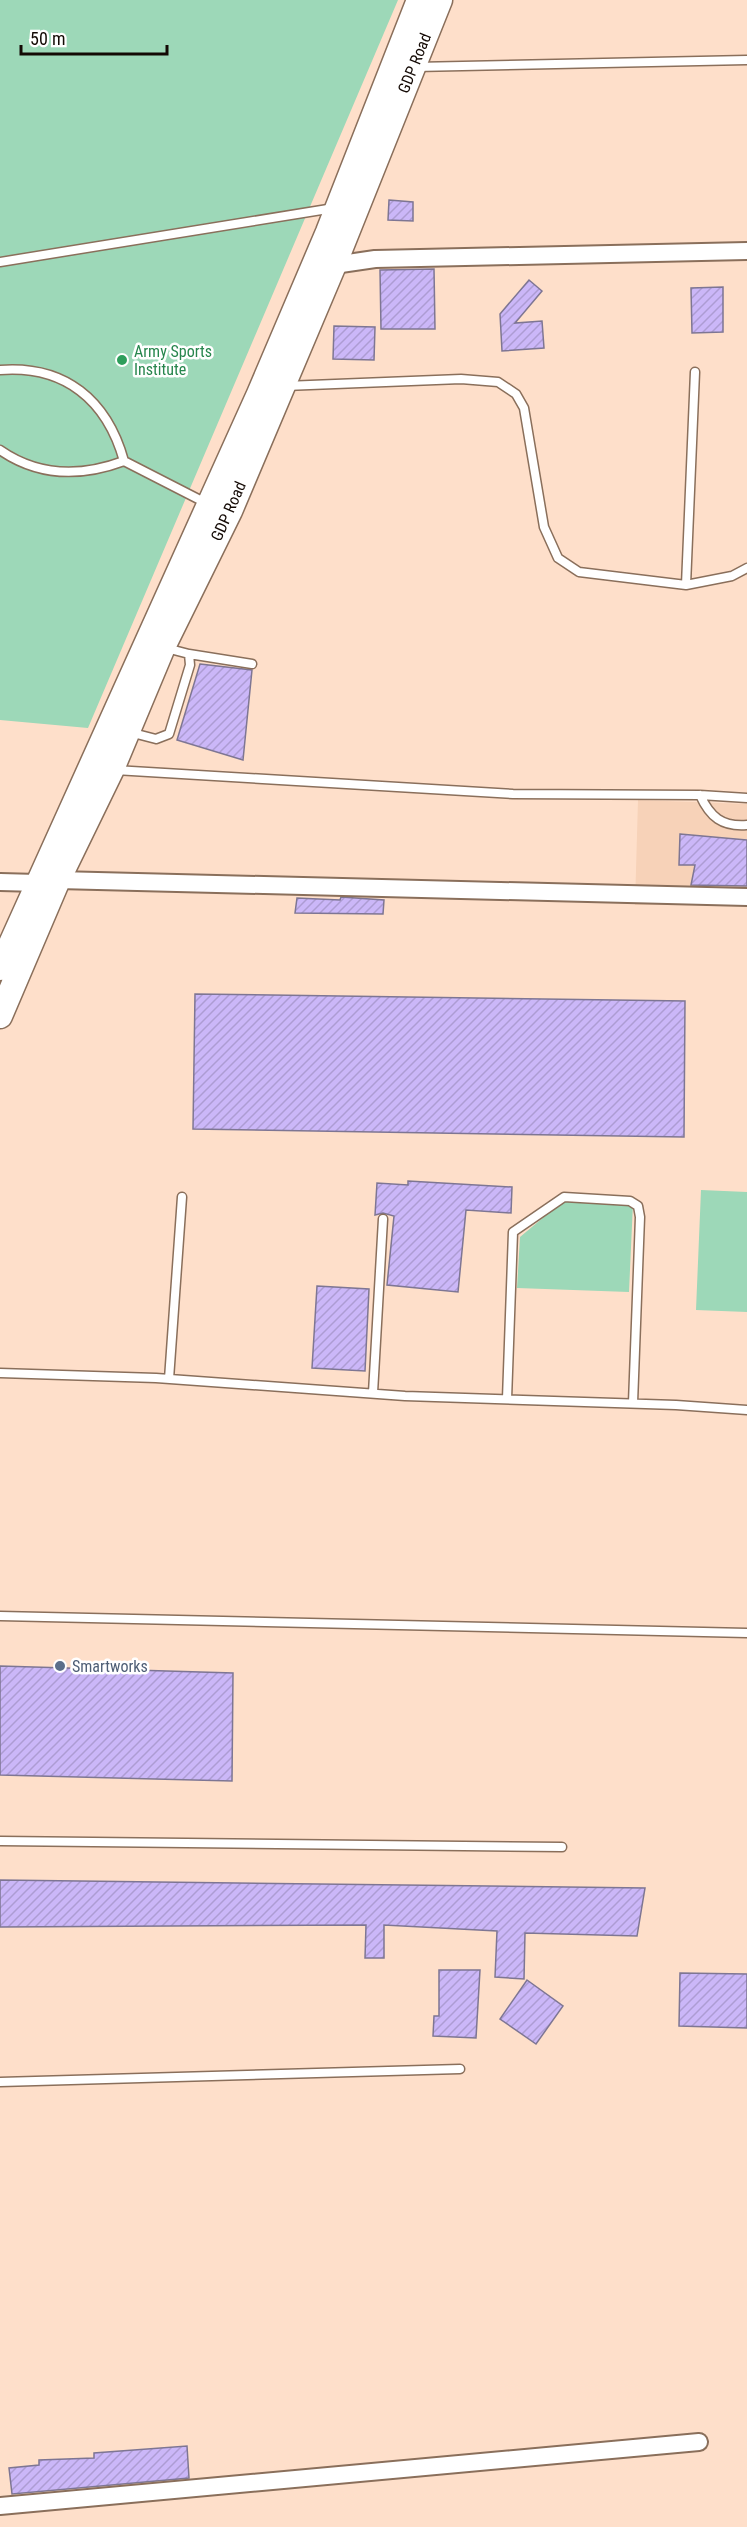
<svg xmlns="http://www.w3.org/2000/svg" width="747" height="2527" font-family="'Roboto Condensed',sans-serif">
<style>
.built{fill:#f7d2b8}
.grass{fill:#9dd8b8}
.building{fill:url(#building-hatch);stroke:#7e7693;stroke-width:1.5}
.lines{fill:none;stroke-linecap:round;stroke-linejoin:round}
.lane-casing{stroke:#8a6f5b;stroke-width:11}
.street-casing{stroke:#8a6f5b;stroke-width:20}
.secondary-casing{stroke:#8a6f5b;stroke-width:27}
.lane{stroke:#fff;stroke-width:8}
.street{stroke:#fff;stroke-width:16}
.secondary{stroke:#fff;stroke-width:24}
.leisure-dot{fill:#2e9e5b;stroke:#fff;stroke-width:2}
.service-dot{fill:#5c6f8a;stroke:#fff;stroke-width:2}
.labels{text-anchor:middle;stroke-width:5;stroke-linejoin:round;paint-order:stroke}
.street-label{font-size:16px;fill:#130904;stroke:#fff}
.leisure-label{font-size:16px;fill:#27864d;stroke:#fff;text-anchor:start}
.service-label{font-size:16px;fill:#4e5e75;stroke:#fff;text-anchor:start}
</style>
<defs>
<pattern id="building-hatch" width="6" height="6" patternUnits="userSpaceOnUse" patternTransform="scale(1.5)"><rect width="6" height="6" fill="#cbb7f8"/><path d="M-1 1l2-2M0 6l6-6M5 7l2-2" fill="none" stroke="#ad9cd3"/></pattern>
</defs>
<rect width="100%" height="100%" fill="#fedfca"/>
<!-- built -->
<path class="built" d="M638,800L747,804V904L635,905Z"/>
<!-- grass -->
<path class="grass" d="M0,0H398L88,728L0,720Z
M701,1190L747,1192V1312L696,1310Z
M563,1201L633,1203L629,1292L517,1288L520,1237Z"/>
<!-- building -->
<path class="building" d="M389,200L413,202V221L388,220Z
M434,269L435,329H381L380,270Z
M529,280L542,291L515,323L542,321L544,348L502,351L500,314Z
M723,287V332L692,333L691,288Z
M334,326L375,327L374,360L333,359Z
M200,664L252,670L243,760L177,740Z
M680,834L747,840V886L691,885L695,865H679Z
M341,897L384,900L383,914L295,913L297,898L340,900Z
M195,994L685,1001L684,1137L193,1129Z
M408,1181L512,1187L511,1213L466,1210L458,1292L387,1285L394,1216L383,1213L375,1215L377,1183L408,1185Z
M317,1286L369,1289L365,1371L312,1368Z
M0,1666L233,1673L232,1781L0,1775Z
M0,1880L645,1888L637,1936L525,1933L524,1979L495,1977L497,1931L384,1925V1958H365L366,1925L0,1927Z
M439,1970H480L476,2038L433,2036L434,2016H439Z
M680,1973L747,1974V2028L679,2026Z
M527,1980L563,2006L536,2044L500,2019Z
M187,2446L189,2478L12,2494L9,2468L39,2465V2460L94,2458V2453Z"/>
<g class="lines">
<!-- lane casing -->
<g class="lane-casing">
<path id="lane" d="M415,67L747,60
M0,262L334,208
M0,370C65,365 107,400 124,461L208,504
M285,386L461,379L498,382L516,394L524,408L544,527L558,558L579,572L686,585L732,576L747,568
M0,450C39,477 81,477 124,461
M686,585L695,372
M189,654L252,664
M129,732L156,739L169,734L190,665L189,654L166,648
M115,770L513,794L700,795L747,798
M700,795C710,817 722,827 747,825
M0,1373L156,1378L405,1396L676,1405L747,1410
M169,1379L182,1197
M373,1393L383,1219
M507,1399L513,1232L564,1197L630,1201L638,1206L640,1217L633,1403
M0,1616L747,1633
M0,1841L562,1847
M0,2082L460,2069"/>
</g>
<!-- street casing -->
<g class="street-casing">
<path id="street" d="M334,265L375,259L747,251
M0,882L38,883L58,880L747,897
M0,2506L699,2442"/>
</g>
<!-- secondary casing -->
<g class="secondary-casing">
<path id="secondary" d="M0,968L259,394L328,232L419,0
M0,1016L58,880L112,769L163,647L230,511L334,265L440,0"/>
</g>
<!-- lane -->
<use href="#lane" class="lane"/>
<!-- street -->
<use href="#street" class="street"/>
<!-- secondary -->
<use href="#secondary" class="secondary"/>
</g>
<!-- markers -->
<circle class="leisure-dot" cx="122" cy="360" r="6"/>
<circle class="service-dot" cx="60" cy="1666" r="6"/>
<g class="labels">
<!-- street labels -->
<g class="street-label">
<text transform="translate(414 63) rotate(-68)" y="6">GDP Road</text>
<text transform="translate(228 511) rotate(-66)" y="6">GDP Road</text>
</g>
<!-- leisure labels -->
<g class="leisure-label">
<text x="134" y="357">Army Sports<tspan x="134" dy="18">Institute</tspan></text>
</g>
<!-- service labels -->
<g class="service-label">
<text x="72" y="1672">Smartworks</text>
</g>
</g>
<!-- scale -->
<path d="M21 45v9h146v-9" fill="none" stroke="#130904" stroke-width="3"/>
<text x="30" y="45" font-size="18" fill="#130904" stroke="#ffffff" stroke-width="4.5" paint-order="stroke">50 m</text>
</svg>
